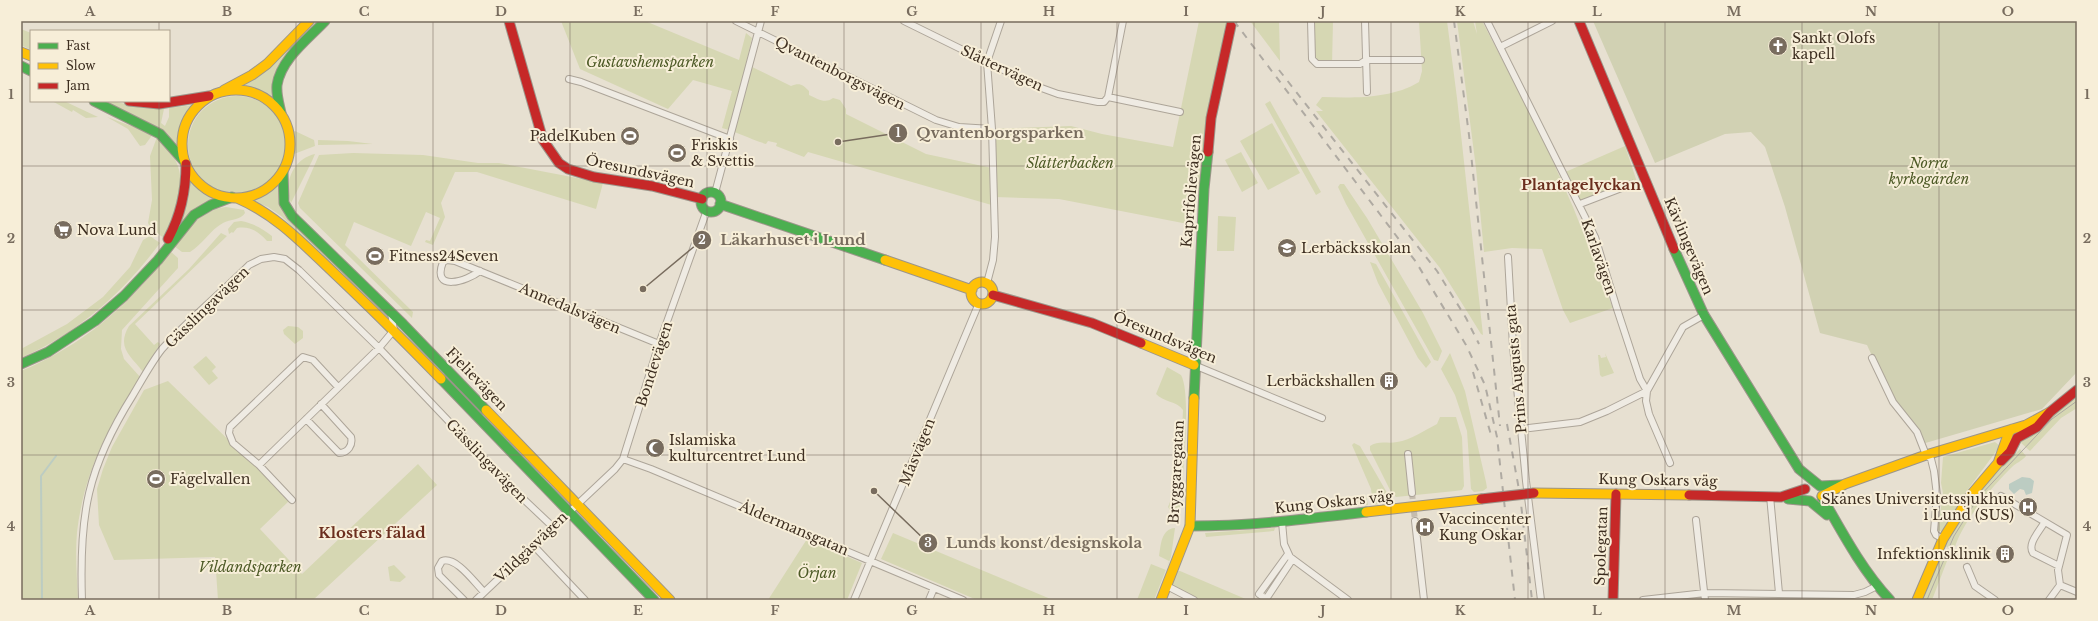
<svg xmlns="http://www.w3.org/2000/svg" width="2098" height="621" font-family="'Libre Baskerville',serif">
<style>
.green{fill:#d6d7b3}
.cemetery{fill:#d1d1b3}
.water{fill:#bcccc2}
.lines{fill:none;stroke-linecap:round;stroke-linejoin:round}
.stream{stroke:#bcccc2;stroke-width:2}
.street-tunnel{stroke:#c5bcae;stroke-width:6;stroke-dasharray:6 3;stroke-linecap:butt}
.street-casing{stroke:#ada599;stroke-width:8}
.fast-casing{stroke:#9c958a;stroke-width:11}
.slow-casing{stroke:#9c958a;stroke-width:11}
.jam-casing{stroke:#9c958a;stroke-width:11}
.street{stroke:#efebe3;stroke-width:6}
.fast{stroke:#4caf50;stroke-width:9}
.slow{stroke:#ffc107;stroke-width:9}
.jam{stroke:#c62828;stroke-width:9}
.tram{stroke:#afaaa2;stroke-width:1}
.rail{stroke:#afaaa2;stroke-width:2;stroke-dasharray:7 7;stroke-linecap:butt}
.jam-bridge-casing{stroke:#9c958a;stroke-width:11;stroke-linecap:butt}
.jam-bridge{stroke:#c62828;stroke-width:9}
.grid{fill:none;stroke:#786c5e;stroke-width:1;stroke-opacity:0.55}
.labels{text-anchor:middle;stroke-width:4;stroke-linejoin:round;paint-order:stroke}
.poi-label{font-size:14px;fill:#3d2e20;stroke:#f7eed8;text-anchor:start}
.park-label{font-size:14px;font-style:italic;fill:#4d5a26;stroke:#f7eed8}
.street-label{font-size:14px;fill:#3d2e20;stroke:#f7eed8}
.neighbourhood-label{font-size:15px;font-weight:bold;fill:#6b2e1e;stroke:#f7eed8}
.leader{fill:none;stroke:#786c5e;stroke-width:1.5}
.callout-dot{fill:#786c5e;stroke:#f7eed8;stroke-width:1.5}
.mark-label{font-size:12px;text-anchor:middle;font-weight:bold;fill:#fff}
.callout-label{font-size:15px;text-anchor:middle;font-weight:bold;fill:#786c5e;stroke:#f7eed8;stroke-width:4;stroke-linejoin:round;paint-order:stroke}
.neatline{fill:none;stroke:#786c5e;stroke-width:1.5}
.grid-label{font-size:13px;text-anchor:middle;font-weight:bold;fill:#786c5e}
</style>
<rect width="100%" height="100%" fill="#e7e0d1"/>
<!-- green -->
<path class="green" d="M314,21H318L280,65L275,74L273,99L257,91L241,88Z
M561,21H645L739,60L746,33L752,38L746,64L791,86C800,82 803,85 809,91V95C818,99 825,104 833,98L840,100L846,109V114L926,154L992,168V129L1071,126L1102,134L1173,147L1199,21H1230L1204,189H1197L1193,225L1059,199L995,197V206L808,152L804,157L776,146L777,143L768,141L766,144C750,139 737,132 722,128L732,91L693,80L668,109L580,69Z
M1250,21H1279L1280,61Z
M1311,21H1333L1332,65L1314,62Z
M1419,21H1447L1457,98L1483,335L1481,334L1440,268L1316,111H1323L1316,105L1322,97C1354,98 1391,99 1419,82L1422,71Z
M1457,21H1473L1477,34L1475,21H1482L1539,130L1573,207L1613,308L1570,323L1563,310L1542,249L1512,248L1484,252L1476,168Z
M21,29L31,33V50L21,45Z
M188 145a49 49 0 1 1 98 0a49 49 0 1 1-98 0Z
M52,101H64L98,117L86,118L73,110L72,112Z
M104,101H113L142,108L164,109L161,123L165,126L169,117V108L194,105L184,120L178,145L159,128Z
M1270,101L1321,192L1316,195L1265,104Z
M107,117L153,134L145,145L140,146L128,129Z
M1272,123L1300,173L1268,190L1240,141Z
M295,131L314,140L315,146L294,154L293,132Z
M157,137C163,143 169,149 173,156C189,181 178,216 164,238L151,229L148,223L152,200L150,156Z
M318,140L348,141L373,144L319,145H318Z
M1625,146L1640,191L1632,184L1580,204L1563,173Z
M1241,152L1258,183L1242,192L1225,160Z
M353,153L423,155L478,163H499L603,183L596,209L477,172H455L441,203L445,217L433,245L425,242L426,240L430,241L440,218L426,212L411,246L354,222L345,245L413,312L412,318L300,208L298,203L319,155Z
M315,154L312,161L291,203C283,183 293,159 315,154Z
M190,179L196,186L215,199L200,206L181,223L189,196Z
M1340,184H1344L1367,218L1423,313L1442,351L1438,361L1434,360L1346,204L1338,187Z
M278,185L281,205L383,308L380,311L281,216L268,207L253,201Z
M226,207L244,210L245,213C241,220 230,219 223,223C210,230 203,244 190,252H182L174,246C189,228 201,210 226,207Z
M1218,216L1236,217L1234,251H1217Z
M241,221C253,223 263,229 272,236V241H267C258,231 250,226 237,228L233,233L232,232L229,234L228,229L234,222Z
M221,233L227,236L135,324L154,345L158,342L160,344L143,372C131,356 116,348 129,326L189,269Z
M150,236L160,243C123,293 78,333 21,358V349L67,324L103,297L130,267L143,240Z
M170,251L178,258V268L122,330L121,349L124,359L141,378C108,426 84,473 77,532C75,555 77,578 78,600H21V371C82,346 131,304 170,251Z
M1370,262L1376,264L1431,362L1426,368L1418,358L1378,283Z
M288,326L298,327L303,331V338L295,344L284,334L283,330Z
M1450,353L1465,391L1486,482L1487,488L1483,491L1474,492L1471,489L1467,431L1455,395L1441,369Z
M1605,353L1614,373L1602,377L1600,375L1598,355H1600L1601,358L1606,357Z
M206,356L216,367L212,371L218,378L209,385L193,367Z
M1167,367L1181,375C1192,394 1182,485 1180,510L1177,515L1172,513L1168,507L1180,477L1183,410C1177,401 1163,402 1156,394Z
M168,381L290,500L260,529L302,574L418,464L437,485L313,600H218L215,557L114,560L99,525L97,489L103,469L112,447L144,390Z
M2077,395V408L2061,418L2030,451L2019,441L2041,425Z
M1440,417H1456L1462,437L1464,486L1462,490L1455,491L1396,497L1391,492L1370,450V446C1378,440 1388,444 1397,442C1411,440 1425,430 1437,424Z
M1995,442L2000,446L1966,492L1942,532L1938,530L1943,493L1941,483L1943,457Z
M1354,443L1360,446L1386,491L1388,497L1386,503L1373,505L1371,489L1352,445Z
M2020,449L2026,456C2022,461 2016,463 2012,467C1993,485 1959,526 1954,551L1945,546L1962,515L1982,488L2013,452L2015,454Z
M1363,496H1366L1368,505L1323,510L1324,508Z
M1175,528L1171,557L1154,600H1137L1151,564L1166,570L1169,561L1159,556C1161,545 1161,529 1175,528Z
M1275,528L1274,531L1206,537L1205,533Z
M893,533L1053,600H977L881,559Z
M807,539L862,563L847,600H768Z
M1942,552L1951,556L1947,561L1932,600H1923Z
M394,565L406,577L400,582L390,581L388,567Z
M1173,571H1180L1248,600H1194L1167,586Z"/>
<!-- cemetery -->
<path class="cemetery" d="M1593,21H2077V372L2042,409L1922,444L1893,402L1867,345L1820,333L1785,207L1765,147L1751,132L1725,134L1655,163Z"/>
<!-- water -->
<path class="water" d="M2022,477L2030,478L2034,481L2032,493L2026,495L2024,490L2020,489L2014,494L2009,489V484Z"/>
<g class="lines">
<!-- stream -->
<path class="stream" d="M42,600L41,476L56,456"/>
<!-- street-tunnel -->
<path class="street-tunnel" d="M1412,493L1415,521"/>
<!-- street casing -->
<g class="street-casing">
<path id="street" d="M736,21L936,120L959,127L992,129
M904,21L1036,86L1058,94L1098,102H1104L1108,97L1123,21
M1311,21L1312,59L1317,64H1360L1366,60H1421
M1365,21L1367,92
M1487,21L1595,237L1617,309L1640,379L1647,391L1646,401L1649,414L1670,463
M1500,47L1552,21
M569,79L581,82L730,139
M1108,97L1180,112
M715,193L761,21
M1580,204L1632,184
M1508,257L1513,346L1526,481L1541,600
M480,271C467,281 431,293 443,262L447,260L455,261L659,344
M987,283L993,260L995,237L992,129L987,62L1001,21
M1872,358L1893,402L1917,432L1926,455L1931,459L1934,471L1937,495L1934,531L1936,535L1943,539
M1194,365L1322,418
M306,419L339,453C348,453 353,445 351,437L321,404
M1521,429L1580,422L1607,411L1647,391L1683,327L1704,315
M1408,454L1412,493
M623,459L651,469L963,600
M259,465L379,348L394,330L391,313
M1770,496L1779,593
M2001,496L2067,535L2058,570L2060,585
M292,500L259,465L233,443L229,433L230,427L303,357L313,360L338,387
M1696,520L1705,600
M1415,521L1424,600
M1282,522L1284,544L1290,557L1348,600
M2044,523C2039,532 2027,544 2033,553L2059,566
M533,545L585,600
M1288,554L1259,594L1266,599L1292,560
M1967,567L1975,586L1995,600
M2060,585L2077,592
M1167,586L1194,600
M82,600C79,515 87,468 133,395C142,380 151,363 162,349C189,319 221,293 249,265L261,259L274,257L285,259L299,270L379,348L517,493L552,526
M464,600L439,575L438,568L442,561C456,556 474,582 484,592
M476,600L615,469L623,459L659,344L707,210
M854,600L979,303
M929,600L934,588
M1643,600L1705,593L1854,595L1865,592L1877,586
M2049,600L2060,585"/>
</g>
<!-- fast casing -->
<g class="fast-casing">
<path id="fast" d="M21,66L31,71
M94,101L160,134L184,161
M281,113C279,104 276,94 277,85C281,59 308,39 325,21
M283,171L284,203L292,216L403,324L486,410
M701 202a10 10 0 1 1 20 0a10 10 0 1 1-20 0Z
M720,204L885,260
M1674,249L1704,315L1799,469L1820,486L1841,485
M21,364L48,352L95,321L124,296L158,260L194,215L211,205L232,197
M441,379L654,600
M1194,398L1204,189L1208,152
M1822,497C1842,532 1862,570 1890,600
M1788,499L1810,501L1827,515
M1190,526C1249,526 1308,519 1366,512"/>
</g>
<!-- slow casing -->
<g class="slow-casing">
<path id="slow" d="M21,52L31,56
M224,90L252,75L267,64L309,21
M182 144a54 54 0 1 1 108 0a54 54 0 1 1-108 0Z
M237,198C277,215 304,245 335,274C371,308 406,343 441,379
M885,260L972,290
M971 293a11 11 0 1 1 22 0a11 11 0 1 1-22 0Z
M1141,343L1194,365
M486,410L670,600
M1534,493L1689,495
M1822,496L1845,484L1926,455L2026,425L2050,412
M1366,512L1481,499
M1161,600L1190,526L1194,398
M1917,600L1943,539L1970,496L1998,463L2009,432L2012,429"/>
</g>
<!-- jam casing -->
<g class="jam-casing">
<path id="jam" d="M509,21L543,140L559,163L568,169L594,177L652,186L702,199
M1579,21L1674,249
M129,101L159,104L209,96
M1208,152L1211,118L1232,21
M168,239C181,215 186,191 186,164
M993,295L1092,323L1141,343
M2001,461L2010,452L2017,438L2037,427L2050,412L2077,390
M1689,495L1781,497L1805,489
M1613,600L1616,494"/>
</g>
<!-- street -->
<use href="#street" class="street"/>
<!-- fast -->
<use href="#fast" class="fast"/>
<!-- slow -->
<use href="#slow" class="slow"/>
<!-- jam -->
<use href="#jam" class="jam"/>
<!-- tram -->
<path class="tram" d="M1927,600L1954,536L1978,498L2052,419L2077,401"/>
<!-- rail -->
<path class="rail" d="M1234,21L1416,262L1466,345L1485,385L1497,437L1515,600
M1454,21L1469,135L1500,426
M1279,70L1437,271L1466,318L1479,344
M1473,372L1491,435
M1507,424L1520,495L1532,600"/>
<!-- jam-bridge casing -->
<g class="jam-bridge-casing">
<path id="jam-bridge" d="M1481,499L1534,493"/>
</g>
<!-- jam-bridge -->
<use href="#jam-bridge" class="jam-bridge"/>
</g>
<!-- grid -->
<path class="grid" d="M159,21V31M296,21V600M433,21V600M570,21V600M707,21V600M844,21V600M981,21V600M1117,21V600M1254,21V600M1391,21V600M1528,21V600M1665,21V600M1802,21V600M1939,21V600M159,101V600M21,166H2077M21,310H2077M21,455H2077"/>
<!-- icons -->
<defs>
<g id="church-disc" transform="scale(1)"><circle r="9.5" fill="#786c5e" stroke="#f7eed8"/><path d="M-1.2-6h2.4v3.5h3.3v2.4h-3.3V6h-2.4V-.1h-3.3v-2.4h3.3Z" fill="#fff"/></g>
<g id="stadium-disc" transform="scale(1)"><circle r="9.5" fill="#786c5e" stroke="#f7eed8"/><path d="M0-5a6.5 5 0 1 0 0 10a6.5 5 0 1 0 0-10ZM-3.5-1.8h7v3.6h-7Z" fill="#fff"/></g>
<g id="supermarket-disc" transform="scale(1)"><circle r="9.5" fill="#786c5e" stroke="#f7eed8"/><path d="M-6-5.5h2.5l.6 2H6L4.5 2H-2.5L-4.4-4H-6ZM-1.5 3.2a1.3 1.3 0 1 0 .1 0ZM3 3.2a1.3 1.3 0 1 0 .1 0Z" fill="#fff"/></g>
<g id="school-disc" transform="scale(1)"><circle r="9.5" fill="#786c5e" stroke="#f7eed8"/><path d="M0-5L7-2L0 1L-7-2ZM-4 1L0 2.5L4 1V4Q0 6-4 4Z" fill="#fff"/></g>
<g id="building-disc" transform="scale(1)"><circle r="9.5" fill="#786c5e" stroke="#f7eed8"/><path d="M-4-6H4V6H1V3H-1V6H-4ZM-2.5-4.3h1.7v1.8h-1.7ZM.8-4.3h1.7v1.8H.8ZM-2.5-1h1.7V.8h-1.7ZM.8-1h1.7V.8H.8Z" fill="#fff"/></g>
<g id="mosque-disc" transform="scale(1)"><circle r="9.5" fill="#786c5e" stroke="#f7eed8"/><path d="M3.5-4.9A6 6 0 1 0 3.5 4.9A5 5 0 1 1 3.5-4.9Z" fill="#fff"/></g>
<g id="hospital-disc" transform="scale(1)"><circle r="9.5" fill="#786c5e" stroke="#f7eed8"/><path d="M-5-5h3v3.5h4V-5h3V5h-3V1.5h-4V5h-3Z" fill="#fff"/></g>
</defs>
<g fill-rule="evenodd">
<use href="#church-disc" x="1778" y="46"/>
<use href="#stadium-disc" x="630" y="136"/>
<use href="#stadium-disc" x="677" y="153"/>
<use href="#supermarket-disc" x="63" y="230"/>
<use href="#school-disc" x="1287" y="248"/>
<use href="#stadium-disc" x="375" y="256"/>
<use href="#building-disc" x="1389" y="381"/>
<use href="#mosque-disc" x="655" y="448"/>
<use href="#stadium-disc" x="156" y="479"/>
<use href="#hospital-disc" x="2028" y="507"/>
<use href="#hospital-disc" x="1425" y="527"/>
<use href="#building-disc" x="2005" y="554"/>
</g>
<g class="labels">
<!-- poi labels -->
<g class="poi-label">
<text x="1792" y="43">Sankt Olofs<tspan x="1792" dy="16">kapell</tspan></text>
<text x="616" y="141" text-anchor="end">PadelKuben</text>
<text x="691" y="150">Friskis<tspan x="691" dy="16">&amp; Svettis</tspan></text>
<text x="77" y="235">Nova Lund</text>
<text x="1301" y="253">Lerbäcksskolan</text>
<text x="389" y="261">Fitness24Seven</text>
<text x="1375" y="386" text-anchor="end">Lerbäckshallen</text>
<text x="669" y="445">Islamiska<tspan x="669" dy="16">kulturcentret Lund</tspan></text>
<text x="170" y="484">Fågelvallen</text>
<text x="2014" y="504" text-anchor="end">Skånes Universitetssjukhus<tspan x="2014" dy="16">i Lund (SUS)</tspan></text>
<text x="1439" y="524">Vaccincenter<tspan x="1439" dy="16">Kung Oskar</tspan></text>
<text x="1991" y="559" text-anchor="end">Infektionsklinik</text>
</g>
<!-- park labels -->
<g class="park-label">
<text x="650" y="67">Gustavshemsparken</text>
<text x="1070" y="168">Slåtterbacken</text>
<text x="1929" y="168">Norra<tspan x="1929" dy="16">kyrkogården</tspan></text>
<text x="250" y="572">Vildandsparken</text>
<text x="817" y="578">Örjan</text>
</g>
<!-- street labels -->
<g class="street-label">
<text transform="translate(1002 68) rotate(25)" y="5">Slåttervägen</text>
<text transform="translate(840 73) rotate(27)" y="5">Qvantenborgsvägen</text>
<text transform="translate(640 171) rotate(12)" y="5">Öresundsvägen</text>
<text transform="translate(1191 191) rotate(-85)" y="5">Kaprifolievägen</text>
<text transform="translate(1689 246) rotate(67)" y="5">Kävlingevägen</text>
<text transform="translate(1599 257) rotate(71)" y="5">Karlavägen</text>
<text transform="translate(207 307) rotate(-44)" y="5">Gässlingavägen</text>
<text transform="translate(570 308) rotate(23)" y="5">Annedalsvägen</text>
<text transform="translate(1165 337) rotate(23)" y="5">Öresundsvägen</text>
<text transform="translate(654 364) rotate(-72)" y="5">Bondevägen</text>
<text transform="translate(1516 369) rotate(-95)" y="5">Prins Augusts gata</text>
<text transform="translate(477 379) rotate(46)" y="5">Fjelievägen</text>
<text transform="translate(917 452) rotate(-68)" y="5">Måsvägen</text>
<text transform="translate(487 461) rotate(46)" y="5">Gässlingavägen</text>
<text transform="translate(1176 472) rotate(-87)" y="5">Bryggaregatan</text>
<text transform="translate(1658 480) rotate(1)" y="5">Kung Oskars väg</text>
<text transform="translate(1334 502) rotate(-6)" y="5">Kung Oskars väg</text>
<text transform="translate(794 528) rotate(23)" y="5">Åldermansgatan</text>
<text transform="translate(1601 546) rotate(-88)" y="5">Spolegatan</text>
<text transform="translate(531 547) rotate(-44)" y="5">Vildgåsvägen</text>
</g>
<!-- neighbourhood labels -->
<g class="neighbourhood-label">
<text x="1581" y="190">Plantagelyckan</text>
<text x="372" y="538">Klosters fälad</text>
</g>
</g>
<!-- callouts -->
<path class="leader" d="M838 142L898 133M643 289L702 240M874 491L928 543"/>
<g class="callout-dot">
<circle cx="838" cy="142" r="4"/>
<circle cx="643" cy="289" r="4"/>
<circle cx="874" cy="491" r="4"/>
<circle cx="898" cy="133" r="10"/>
<circle cx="702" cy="240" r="10"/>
<circle cx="928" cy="543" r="10"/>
</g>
<g class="mark-label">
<text x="898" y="137">1</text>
<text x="702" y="244">2</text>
<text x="928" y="547">3</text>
</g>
<g class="callout-label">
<text x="1000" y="138">Qvantenborgsparken</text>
<text x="793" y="245">Läkarhuset i Lund</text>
<text x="1044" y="548">Lunds konst/designskola</text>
</g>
<!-- border -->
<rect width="2098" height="621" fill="none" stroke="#f7eed8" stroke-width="44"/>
<!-- legend -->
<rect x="30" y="30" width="140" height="72" fill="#f7eed8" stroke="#ada18e"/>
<rect x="38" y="43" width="20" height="6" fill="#4caf50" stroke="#ada18e"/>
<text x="66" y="50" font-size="12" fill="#3d2e20">Fast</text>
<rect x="38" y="63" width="20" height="6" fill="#ffc107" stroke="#ada18e"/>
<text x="66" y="70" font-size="12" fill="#3d2e20">Slow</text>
<rect x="38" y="83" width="20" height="6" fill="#c62828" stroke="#ada18e"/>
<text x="66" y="90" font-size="12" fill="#3d2e20">Jam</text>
<rect x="22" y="22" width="2054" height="577" class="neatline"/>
<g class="grid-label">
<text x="90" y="16">A</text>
<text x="227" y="16">B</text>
<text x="364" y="16">C</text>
<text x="501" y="16">D</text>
<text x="638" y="16">E</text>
<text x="775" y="16">F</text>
<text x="912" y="16">G</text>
<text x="1049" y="16">H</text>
<text x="1186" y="16">I</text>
<text x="1323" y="16">J</text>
<text x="1460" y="16">K</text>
<text x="1597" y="16">L</text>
<text x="1734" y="16">M</text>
<text x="1871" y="16">N</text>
<text x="2008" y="16">O</text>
<text x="11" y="99">1</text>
<text x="2087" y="99">1</text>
<text x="11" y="243">2</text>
<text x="2087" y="243">2</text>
<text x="11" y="387">3</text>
<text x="2087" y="387">3</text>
<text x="11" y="531">4</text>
<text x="2087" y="531">4</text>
<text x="90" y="615">A</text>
<text x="227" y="615">B</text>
<text x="364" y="615">C</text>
<text x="501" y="615">D</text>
<text x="638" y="615">E</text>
<text x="775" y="615">F</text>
<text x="912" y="615">G</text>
<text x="1049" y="615">H</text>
<text x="1186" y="615">I</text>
<text x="1323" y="615">J</text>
<text x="1460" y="615">K</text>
<text x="1597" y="615">L</text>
<text x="1734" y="615">M</text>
<text x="1871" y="615">N</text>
<text x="2008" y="615">O</text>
</g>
</svg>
